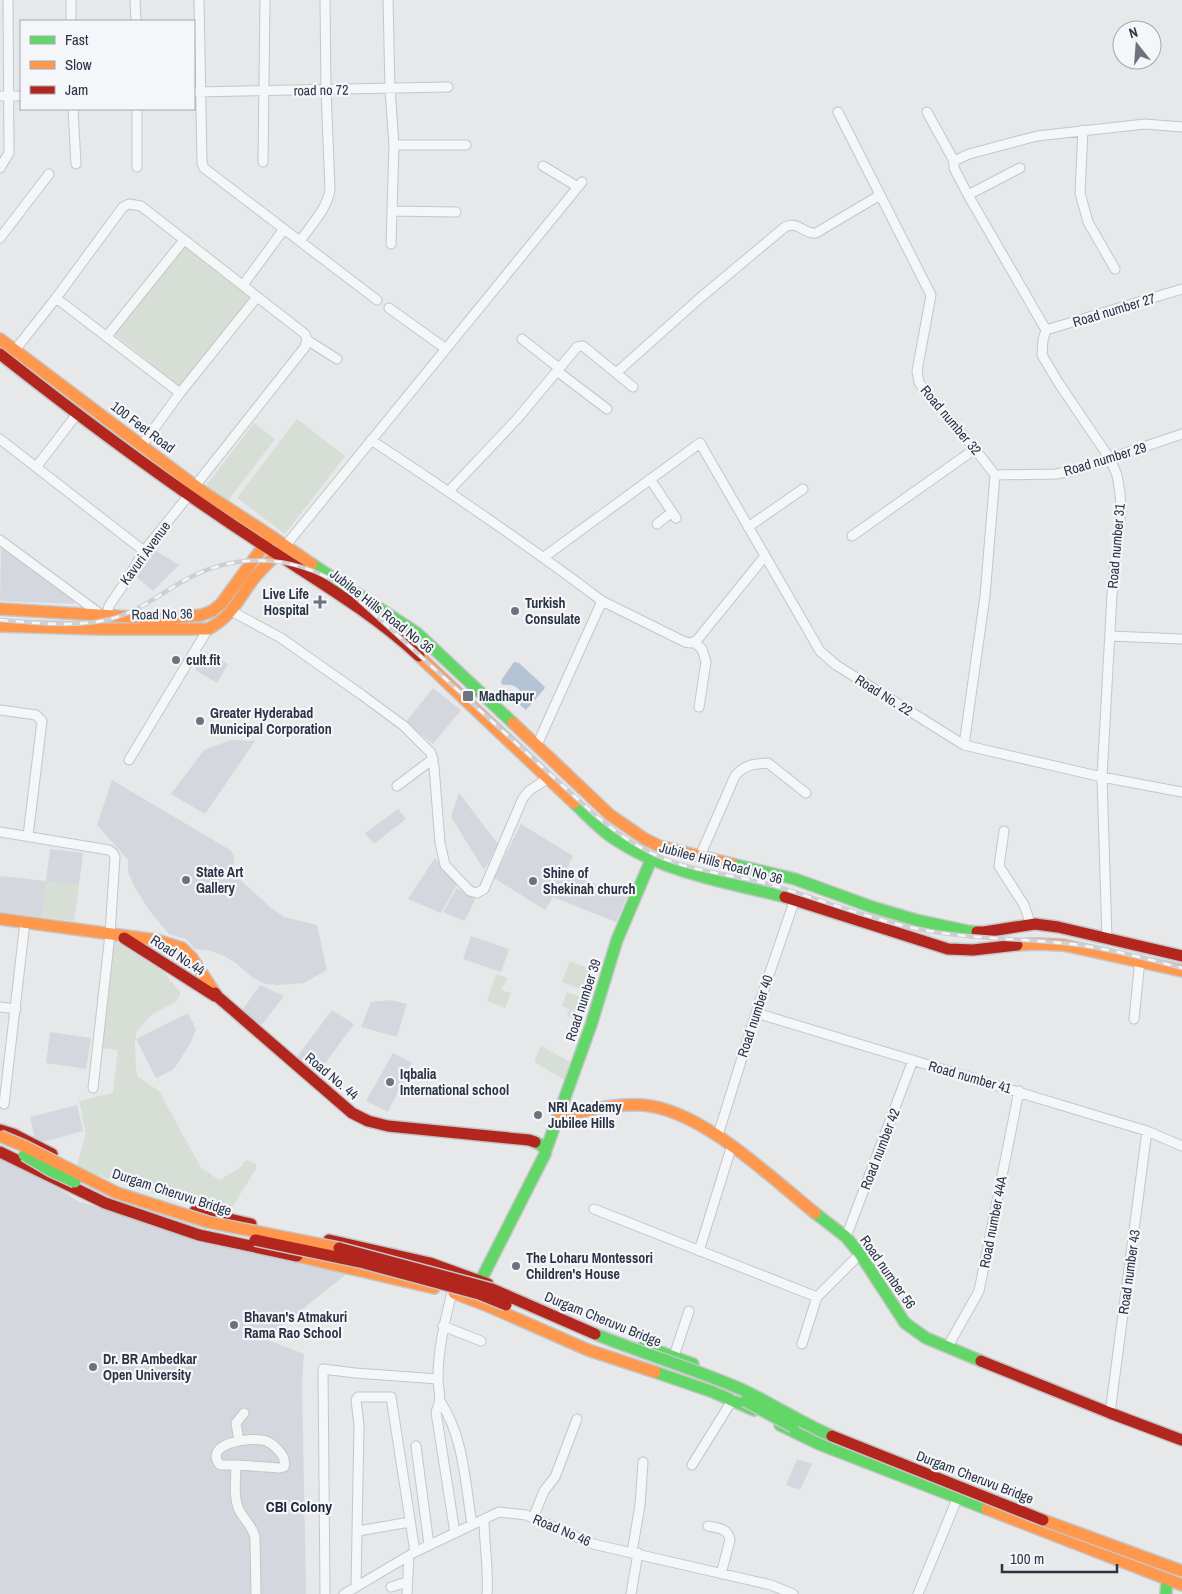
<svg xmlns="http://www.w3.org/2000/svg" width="1182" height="1594" font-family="'Archivo Narrow',sans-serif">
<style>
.built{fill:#d4d7dd}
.green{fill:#d6ded6}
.water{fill:#b4c4d5}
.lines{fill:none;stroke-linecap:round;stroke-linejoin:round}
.street-casing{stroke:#c4c6c8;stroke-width:11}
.fast-casing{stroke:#c4c6c8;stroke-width:14}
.slow-casing{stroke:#c4c6c8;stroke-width:14}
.jam-casing{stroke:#c4c6c8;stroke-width:14}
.street{stroke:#f5f6f7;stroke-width:9}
.fast{stroke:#63d668;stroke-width:11}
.slow{stroke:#ff974d;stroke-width:11}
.jam{stroke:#b3261e;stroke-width:11}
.rail-casing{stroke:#cecfd2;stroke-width:4.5}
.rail{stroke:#f4f6f9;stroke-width:2.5;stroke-dasharray:8;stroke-linecap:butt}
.fast-bridge-casing{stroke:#c4c6c8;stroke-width:14;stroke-linecap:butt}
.slow-bridge-casing{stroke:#c4c6c8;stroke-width:14;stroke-linecap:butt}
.jam-bridge-casing{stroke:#c4c6c8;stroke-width:14;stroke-linecap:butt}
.fast-bridge{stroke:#63d668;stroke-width:11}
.slow-bridge{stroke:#ff974d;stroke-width:11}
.jam-bridge{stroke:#b3261e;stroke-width:11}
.poi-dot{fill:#6c737f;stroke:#f4f6f9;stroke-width:2}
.labels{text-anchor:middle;stroke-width:4.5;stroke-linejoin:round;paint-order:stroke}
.street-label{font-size:14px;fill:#2b3445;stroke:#f4f6f9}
.poi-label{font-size:14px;font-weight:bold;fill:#2b3445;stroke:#f4f6f9;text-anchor:start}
.neighbourhood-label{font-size:15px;font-weight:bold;fill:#1d2536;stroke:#f4f6f9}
</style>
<rect width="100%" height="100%" fill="#e6e8ea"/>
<!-- built -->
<path class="built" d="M1,547L75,599L74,604L0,601Z
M153,549L179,565L153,591L133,574Z
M206,652L228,664L217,683L195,670Z
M433,688L461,710L433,744L406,722Z
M231,740L255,741L205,814L171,794L204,750Z
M112,780L230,850L234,856L233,870L237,877L270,907L284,917L317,925L327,970L304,983L278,985L265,984L253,978L236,963L224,956L211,951L195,949L186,939L169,934L149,910L134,886L128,872V860L97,825Z
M459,793L498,844L484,870L451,817Z
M398,809L406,819L374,844L365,833Z
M521,824L573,856L566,872L627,897L616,922L553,897L545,910L494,878Z
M50,849L83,853L79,885L46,882L42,917L0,912V876L46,881Z
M435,858L457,884L441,913L408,899Z
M457,888L475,899L465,921L443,912Z
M471,936L509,949L501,972L463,959Z
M260,985L284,996L261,1026L241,1012Z
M391,1000L407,1004L397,1037L361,1027L371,1002Z
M332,1010L354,1024L318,1073L297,1057Z
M188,1013L196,1029L191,1042L174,1069L156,1078L136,1039Z
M50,1032L91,1038L86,1069L46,1063Z
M393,1053L412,1063L388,1112L366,1101Z
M77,1105L83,1131L36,1144L30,1117Z
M0,1159L30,1169L79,1202L136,1217L354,1268L265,1339L304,1354L302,1381L306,1594H0Z
M797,1459L812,1464L800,1490L786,1485Z"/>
<!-- green -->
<path class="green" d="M184,246L250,298L179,386L114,334Z
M297,419L345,456L285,534L237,498Z
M254,423L275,439L227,502L206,486Z
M46,881L79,885L74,921L42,917Z
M113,940L164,972L180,992V996L175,1002L151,1015L137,1031L135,1043L136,1069L138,1077L159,1091L201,1168C209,1171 212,1177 220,1180L241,1167L244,1162L248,1160L256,1164V1169L226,1217L76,1168L86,1134L79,1101L113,1093L118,1050L101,1048Z
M142,946L178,954L183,958L200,983Z
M570,961L593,970L585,991L562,982Z
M496,974L508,978L501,990L511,993L505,1008L487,1001Z
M567,992L586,999L578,1020L567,1016L569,1009L562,1006Z
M541,1046L572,1063L566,1081L534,1062Z"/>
<!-- water -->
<path class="water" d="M514,662L519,663L544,686L545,688L526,710L520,705L522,699C521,687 514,684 503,685L501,683L502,679Z"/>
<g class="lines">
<!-- street casing -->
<g class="street-casing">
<path id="street" d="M71,0V21
M135,0L136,21
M199,0L202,163L204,168L377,300
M388,0L390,89L394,145L391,244
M194,92L448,87
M0,96H21
M73,109L76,164
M838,112L931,295L917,371L919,382L924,390L975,449L995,475L985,596L964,745
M927,112L954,161
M1083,130L1080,193L1088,222L1115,269
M394,145H466
M263,162L265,0
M543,166L578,187
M137,167V109
M0,168L9,153L8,0
M968,195L1020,168
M392,211L456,212
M0,238L49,174
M300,241C311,225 327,209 330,190L326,90L325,0
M243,285L284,229
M56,298L180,393
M389,308L446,349
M1046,330L1182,289
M107,336L184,240
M522,339L559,368
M307,340L337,359
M15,350L56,298L123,207L129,204L141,206L305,334L307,340L305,347L195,486
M557,371L607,409
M616,373L700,298L785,227C798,220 804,235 816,233L880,195
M0,439L144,551
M371,440C450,492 527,544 602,601L537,745
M142,445L180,393L257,297
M37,466L77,414
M995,475L1056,474L1072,471L1182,434
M650,479L676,518
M449,491L517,419L577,347L583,346L633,387
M657,524L672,512
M748,527L803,489
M852,536L975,449
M0,540L99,613
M286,545L582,182
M544,557L700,443L820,651L836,665L964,745L1102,777L1182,792
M602,601L685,642L691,643L697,640L765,556
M233,612L281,638L362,695L404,726L431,753L434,767L440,843L445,865L470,891L477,893L484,889L523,798L530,790L547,779
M107,614L109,606L130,575L144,551L189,495
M1110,636L1182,639
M694,642L702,649L706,662L699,707
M0,710L36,715L42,721L28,836
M129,760L208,629
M397,786L433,759
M1004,831L999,866L1024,905L1031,925
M0,832L109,850L113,853L115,857L110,934L93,1088
M700,856L735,776C745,764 754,764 768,763L806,793
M1107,939L1102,777L1112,595L1121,509L1120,493L1117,475L1110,459L1058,382L1042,355L1043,340L1046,330L968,195L954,168V161L969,154L1037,136L1145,124L1182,127
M0,1007L16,1009
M756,1013L1147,1131L1182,1146
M1134,1019L1140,960
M4,1104L25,922
M718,1135L756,1013L795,899
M594,1209L817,1297L860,1254
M846,1237L913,1060
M699,1251L732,1145
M452,1292C445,1320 438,1349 438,1378C438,1394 443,1395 436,1412L455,1533
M443,1326L481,1341
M802,1344L817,1297
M948,1346L979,1291L1019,1091
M674,1356L689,1311
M440,1401C464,1437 465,1483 472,1524
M1110,1413L1147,1131
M239,1441L236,1423L244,1413
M416,1446L429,1545
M236,1465H220C202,1443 253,1436 266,1441C271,1443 275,1446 278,1450C283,1455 286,1460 284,1467L280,1468L236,1465C236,1479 233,1497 239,1510C244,1520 253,1526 255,1538L256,1594
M692,1465L733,1399
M533,1518L544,1491L555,1477L577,1419
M484,1519C484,1544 489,1569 487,1594
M708,1526C718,1528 728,1528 730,1540L721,1574
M358,1531L410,1522
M632,1552L640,1505L643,1462
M356,1587L359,1425L356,1400L358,1397H391L415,1552
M391,1587L407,1582
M325,1594L323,1369L355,1373L438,1379
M344,1594L415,1552L499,1512L526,1515L593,1544L771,1585L793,1594
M407,1594L409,1556
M631,1594L638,1553
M918,1594L957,1499"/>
</g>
<!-- fast casing -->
<g class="fast-casing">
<path id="fast" d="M312,564L417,633L513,723
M574,803C589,817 603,833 621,843C670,874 730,883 785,897
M732,864L795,879L872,907L916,920L967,931L977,932
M546,1150L591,1025L617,940L651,860
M815,1213L846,1237L860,1254L905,1323L926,1338L981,1361
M481,1280L545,1154L546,1150L541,1145L535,1142
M644,1346L693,1364
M655,1372L713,1392L754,1410
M780,1425L819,1444L987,1509
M1166,1594L1167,1580"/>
</g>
<!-- slow casing -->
<g class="slow-casing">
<path id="slow" d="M0,339L202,491L271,536
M0,609L164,619L202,615L212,611L221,604L271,536L312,564
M0,626L101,629H208C233,616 239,597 255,577C264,566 274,558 283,548
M419,656L574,803
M513,723L610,815L645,839L659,846L732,864
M0,919L156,940L182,948L192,958L215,993
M1017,945L1035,944L1063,945L1182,971
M559,1117C586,1111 614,1103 642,1105C701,1109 770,1177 815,1213
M297,1256L434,1288
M454,1293L488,1306L588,1350L655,1372
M987,1509L1182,1585"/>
</g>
<!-- jam casing -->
<g class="jam-casing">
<path id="jam" d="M0,354C85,421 172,486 263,545
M263,545C316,580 373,613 419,656
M785,897L948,949L973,950L1017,945
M977,932H984L1035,924L1058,927L1182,956
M124,938L215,996
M215,993L218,997L352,1113L368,1121L388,1126L529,1140L535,1142
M0,1130L13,1134L52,1154
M0,1152L105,1203L199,1235L297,1256
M195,1211L251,1224
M329,1240L430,1263L488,1284
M981,1361L1110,1413L1182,1440"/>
</g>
<!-- street -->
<use href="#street" class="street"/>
<!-- fast -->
<use href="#fast" class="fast"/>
<!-- slow -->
<use href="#slow" class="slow"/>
<!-- jam -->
<use href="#jam" class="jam"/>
<!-- rail casing -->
<g class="rail-casing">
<path id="rail" d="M0,620C36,623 80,628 114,618C142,610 165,590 191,577C243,550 303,557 349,591L595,815C617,833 639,849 665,859C698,872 734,875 768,884C821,899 870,920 924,930C975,940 1027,938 1079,945C1114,950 1148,959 1182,968"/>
</g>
<!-- rail -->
<use href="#rail" class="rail"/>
<!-- fast-bridge casing -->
<g class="fast-bridge-casing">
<path id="fast-bridge" d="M24,1155L51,1171L75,1182
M595,1334C644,1354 695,1369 743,1390C773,1404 801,1423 832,1436
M745,1401L793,1427"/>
</g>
<!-- slow-bridge casing -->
<g class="slow-bridge-casing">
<path id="slow-bridge" d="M0,1136L24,1146L117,1193L208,1222L339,1248
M1043,1520L1182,1571"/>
</g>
<!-- jam-bridge casing -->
<g class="jam-bridge-casing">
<path id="jam-bridge" d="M255,1240L360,1262L479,1294L506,1305
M339,1248L492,1289L595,1334
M832,1436L1043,1520"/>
</g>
<!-- fast-bridge -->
<use href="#fast-bridge" class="fast-bridge"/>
<!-- slow-bridge -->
<use href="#slow-bridge" class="slow-bridge"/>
<!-- jam-bridge -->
<use href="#jam-bridge" class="jam-bridge"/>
</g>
<!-- markers -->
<g class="poi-dot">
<path d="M317.5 594.5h5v5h5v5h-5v5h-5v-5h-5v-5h5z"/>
<circle cx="515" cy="611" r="5"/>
<circle cx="176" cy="660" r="5"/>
<rect x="462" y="690" width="12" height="12" rx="2.5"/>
<circle cx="200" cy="721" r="5"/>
<circle cx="186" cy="880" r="5"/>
<circle cx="533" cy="881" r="5"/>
<circle cx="390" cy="1082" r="5"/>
<circle cx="538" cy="1115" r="5"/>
<circle cx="516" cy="1266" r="5"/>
<circle cx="234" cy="1325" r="5"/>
<circle cx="93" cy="1367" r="5"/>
</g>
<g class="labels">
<!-- street labels -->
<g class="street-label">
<text transform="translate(321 90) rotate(-1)" y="5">road no 72</text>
<text transform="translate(1114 310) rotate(-17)" y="5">Road number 27</text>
<text transform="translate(951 420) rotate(50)" y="5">Road number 32</text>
<text transform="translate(143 427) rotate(37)" y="5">100 Feet Road</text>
<text transform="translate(1105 459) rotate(-17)" y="5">Road number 29</text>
<text transform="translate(1116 546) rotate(-85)" y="5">Road number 31</text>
<text transform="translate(145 553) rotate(-54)" y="5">Kavuri Avenue</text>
<text transform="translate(382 611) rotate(38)" y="5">Jubilee Hills Road No 36</text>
<text transform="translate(162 614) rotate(-1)" y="5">Road No 36</text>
<text transform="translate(884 695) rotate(32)" y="5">Road No. 22</text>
<text transform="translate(721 863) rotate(15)" y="5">Jubilee Hills Road No 36</text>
<text transform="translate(178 955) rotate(33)" y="5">Road No.44</text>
<text transform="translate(583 1000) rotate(-72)" y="5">Road number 39</text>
<text transform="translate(755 1016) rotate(-72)" y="5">Road number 40</text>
<text transform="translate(332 1076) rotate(40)" y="5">Road No. 44</text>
<text transform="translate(970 1077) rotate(16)" y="5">Road number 41</text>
<text transform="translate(880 1149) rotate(-69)" y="5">Road number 42</text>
<text transform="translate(172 1192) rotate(18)" y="5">Durgam Cheruvu Bridge</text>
<text transform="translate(993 1222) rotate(-79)" y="5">Road number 44A</text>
<text transform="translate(888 1272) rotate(55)" y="5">Road number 56</text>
<text transform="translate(1129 1272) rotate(-82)" y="5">Road number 43</text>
<text transform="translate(603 1319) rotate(22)" y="5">Durgam Cheruvu Bridge</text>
<text transform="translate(975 1477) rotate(21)" y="5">Durgam Cheruvu Bridge</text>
<text transform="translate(562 1530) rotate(23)" y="5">Road No 46</text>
</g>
<!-- poi labels -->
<g class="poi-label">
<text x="309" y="599" text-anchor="end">Live Life<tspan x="309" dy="16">Hospital</tspan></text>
<text x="525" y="608">Turkish<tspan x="525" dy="16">Consulate</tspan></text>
<text x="186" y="665">cult.fit</text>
<text x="479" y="701">Madhapur</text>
<text x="210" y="718">Greater Hyderabad<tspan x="210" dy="16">Municipal Corporation</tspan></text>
<text x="196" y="877">State Art<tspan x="196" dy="16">Gallery</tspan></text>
<text x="543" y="878">Shine of<tspan x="543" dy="16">Shekinah church</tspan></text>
<text x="400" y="1079">Iqbalia<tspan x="400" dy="16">International school</tspan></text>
<text x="548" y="1112">NRI Academy<tspan x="548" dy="16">Jubilee Hills</tspan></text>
<text x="526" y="1263">The Loharu Montessori<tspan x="526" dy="16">Children's House</tspan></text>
<text x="244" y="1322">Bhavan's Atmakuri<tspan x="244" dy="16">Rama Rao School</tspan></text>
<text x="103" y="1364">Dr. BR Ambedkar<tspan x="103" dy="16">Open University</tspan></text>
</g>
<!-- neighbourhood labels -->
<g class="neighbourhood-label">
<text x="299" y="1512">CBI Colony</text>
</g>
</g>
<!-- legend -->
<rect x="20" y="20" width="175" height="90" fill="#f4f6f9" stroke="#a4a8b1"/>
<rect x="30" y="36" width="25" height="8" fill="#63d668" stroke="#a4a8b1"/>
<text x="65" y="45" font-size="15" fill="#2b3445">Fast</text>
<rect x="30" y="61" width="25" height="8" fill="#ff974d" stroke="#a4a8b1"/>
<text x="65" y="70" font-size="15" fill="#2b3445">Slow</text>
<rect x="30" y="86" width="25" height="8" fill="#b3261e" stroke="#a4a8b1"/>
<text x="65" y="95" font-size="15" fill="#2b3445">Jam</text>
<!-- north arrow -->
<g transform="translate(1137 45) rotate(343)"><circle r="24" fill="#f4f6f9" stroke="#a4a8b1"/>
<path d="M0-4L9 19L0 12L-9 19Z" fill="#6c737f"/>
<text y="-8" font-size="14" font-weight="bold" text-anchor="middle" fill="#2b3445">N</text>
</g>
<!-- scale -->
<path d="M1002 1564v8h115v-8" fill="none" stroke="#2b3445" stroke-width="2.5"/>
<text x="1010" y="1564" font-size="15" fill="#2b3445" stroke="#f4f6f9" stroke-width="4" paint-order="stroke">100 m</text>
</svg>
